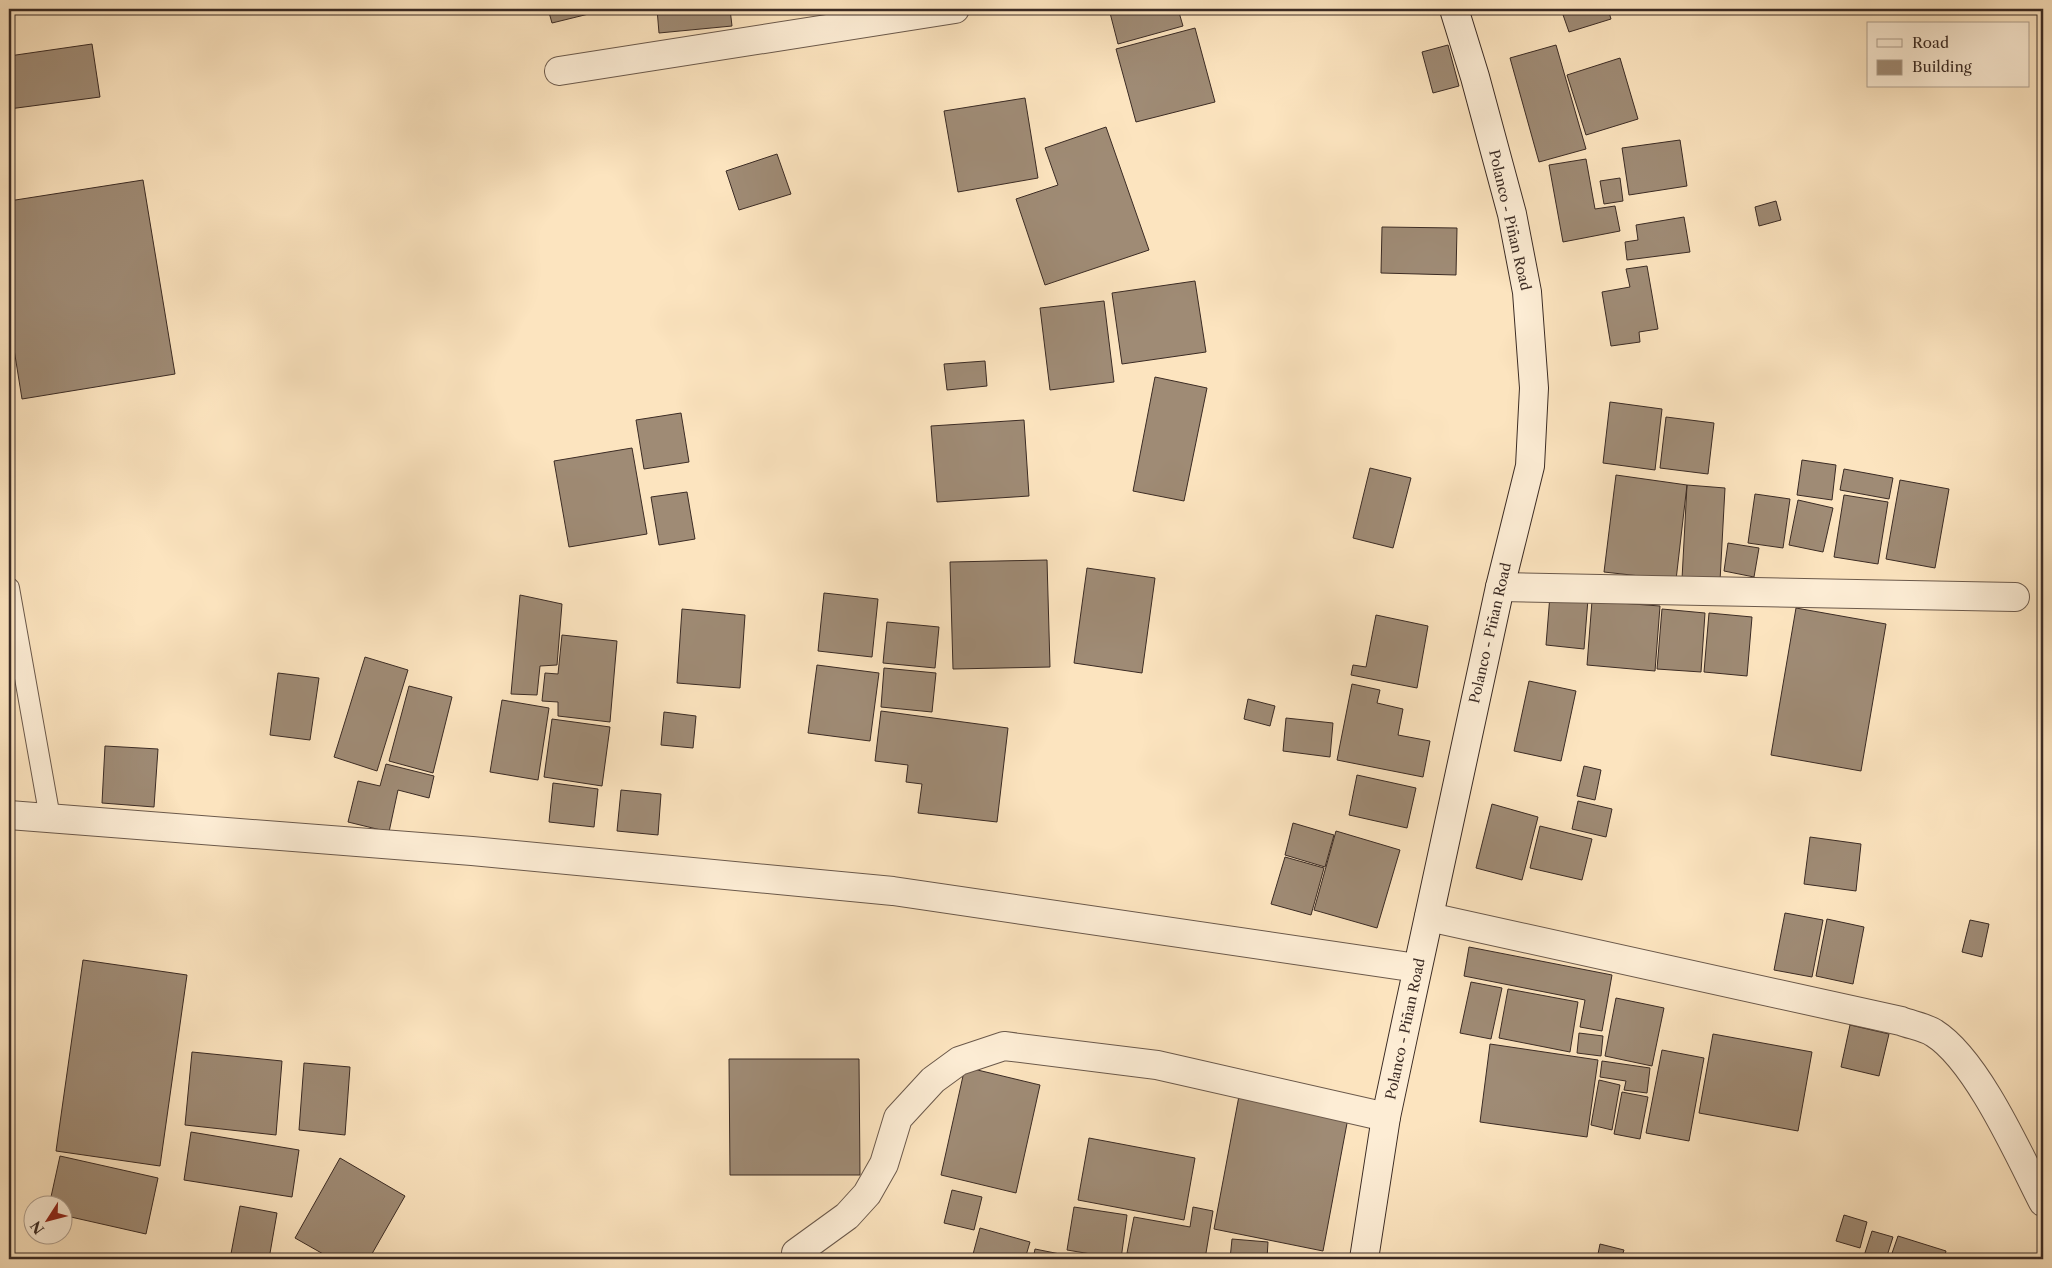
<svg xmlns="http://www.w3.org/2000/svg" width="2052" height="1268" font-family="'Libre Caslon Text',serif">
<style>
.building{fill:#9f8b75;stroke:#3b2b24}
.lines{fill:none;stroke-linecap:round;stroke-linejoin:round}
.lane-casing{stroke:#6b594b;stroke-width:22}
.street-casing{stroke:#6b594b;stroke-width:30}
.secondary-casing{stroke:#3b2b24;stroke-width:30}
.lane{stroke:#fdedd5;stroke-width:20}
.street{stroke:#fdedd5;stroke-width:28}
.secondary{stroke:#fdedd5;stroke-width:28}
.labels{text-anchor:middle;stroke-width:4;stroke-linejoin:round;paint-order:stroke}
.street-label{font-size:14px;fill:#3b2b24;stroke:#fdedd5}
</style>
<rect width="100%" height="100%" fill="#fce4bf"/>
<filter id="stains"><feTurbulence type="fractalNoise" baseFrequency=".004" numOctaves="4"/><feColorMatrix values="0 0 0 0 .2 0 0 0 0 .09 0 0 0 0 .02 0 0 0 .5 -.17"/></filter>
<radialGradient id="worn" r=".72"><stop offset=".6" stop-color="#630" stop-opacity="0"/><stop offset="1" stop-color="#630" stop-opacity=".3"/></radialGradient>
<!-- building -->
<path class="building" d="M548,9H609L552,23Z
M657,9H730L732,26L659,33Z
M1109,9H1178L1183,26L1118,44Z
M1561,9H1608L1611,19L1569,32Z
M1195,28L1215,102L1136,122L1116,49Z
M92,44L100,97L9,109V56Z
M1448,45L1459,86L1433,93L1422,52Z
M1556,45L1586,149L1539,162L1510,58Z
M1620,58L1638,119L1586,135L1567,75Z
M1025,98L1038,178L958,192L944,111Z
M1106,127L1149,250L1045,285L1016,199L1058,185L1045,148Z
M1680,140L1687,186L1629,195L1622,148Z
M777,154L791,194L739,210L726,171Z
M1586,159L1595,209L1615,206L1620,231L1563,242L1549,165Z
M1620,178L1623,201L1604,204L1600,181Z
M143,180L175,374L22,399L9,318V201Z
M1776,201L1781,220L1759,226L1755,207Z
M1684,217L1690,252L1627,260L1625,242L1638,240L1636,225Z
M1382,227L1457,228L1456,275L1381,273Z
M1647,266L1658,329L1639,332L1640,342L1611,346L1602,292L1630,287L1626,269Z
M1195,281L1206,352L1122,364L1112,293Z
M1104,301L1114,382L1050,390L1040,308Z
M985,361L987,386L947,390L944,364Z
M1155,377L1207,388L1184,501L1133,491Z
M1610,402L1662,409L1655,470L1603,463Z
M681,413L689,462L644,469L636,420Z
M1666,417L1714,423L1708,474L1660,468Z
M1024,420L1029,496L937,502L931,426Z
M632,448L647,534L569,547L554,461Z
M1802,460L1836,465L1832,500L1797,495Z
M1370,468L1411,478L1393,548L1353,538Z
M1844,469L1893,478L1889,499L1840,490Z
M1616,475L1687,485L1676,580L1604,572Z
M1900,480L1949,489L1935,568L1886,559Z
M1687,485L1725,488L1720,581L1682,579Z
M687,492L695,539L659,545L651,497Z
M1755,494L1790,499L1783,548L1748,543Z
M1844,495L1888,502L1878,564L1834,557Z
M1798,500L1833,508L1823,552L1789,545Z
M1728,543L1759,548L1754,577L1724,571Z
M1047,560L1050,667L953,669L950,562Z
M1087,568L1155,578L1142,673L1074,663Z
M824,593L878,599L872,657L818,651Z
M520,595L562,604L557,665L540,666L537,695L511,694Z
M1550,595L1588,599L1584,649L1546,645Z
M1592,601L1660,606L1655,671L1587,665Z
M1796,608L1886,624L1861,771L1771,755Z
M682,609L745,615L740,688L677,683Z
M1662,609L1705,613L1701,672L1657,669Z
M1709,613L1752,617L1747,676L1704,672Z
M1376,615L1428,626L1417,688L1351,675L1353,665L1366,667Z
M887,622L939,627L935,668L883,663Z
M562,635L617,641L610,722L558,716V702L542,701L545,673L558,674Z
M365,657L408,670L377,771L334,757Z
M817,665L879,673L870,741L808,733Z
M884,668L936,673L932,712L881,707Z
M278,673L319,678L310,740L270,735Z
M1529,681L1576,691L1561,761L1514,751Z
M1352,684L1380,690L1377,703L1403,709L1398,735L1430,741L1423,777L1337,760Z
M409,686L452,697L433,773L389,761Z
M1248,699L1275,706L1270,726L1244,719Z
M502,700L549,708L538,780L490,772Z
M881,711L1008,728L997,822L918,813L922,784L906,782L908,765L875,761Z
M664,712L696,716L693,748L661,745Z
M1286,718L1333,723L1330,757L1283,751Z
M552,719L610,727L602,786L544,777Z
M105,746L158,749L154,807L102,803Z
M386,764L434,776L429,798L398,790L389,832L348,822L358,781L380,786Z
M1584,766L1601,770L1595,800L1577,796Z
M1357,775L1416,788L1407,828L1349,815Z
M553,783L598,789L594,827L549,822Z
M621,790L661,794L658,835L617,831Z
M1578,801L1612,809L1606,837L1572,829Z
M1492,804L1538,817L1522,880L1476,868Z
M1293,823L1334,835L1325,867L1285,855Z
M1540,826L1592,839L1582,880L1530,868Z
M1336,831L1400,850L1377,928L1314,910Z
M1810,837L1861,844L1856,891L1804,884Z
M1285,857L1324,868L1311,915L1271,904Z
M1785,913L1823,920L1812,977L1774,970Z
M1827,919L1864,927L1853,984L1816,976Z
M1970,920L1989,924L1982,957L1962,952Z
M1469,947L1612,975L1602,1031L1580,1027L1585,1000L1464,976Z
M83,960L187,975L160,1166L56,1151Z
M1471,982L1502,988L1491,1039L1460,1033Z
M1508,989L1578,1002L1570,1052L1499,1038Z
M1616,998L1664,1008L1652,1066L1605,1056Z
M1850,1025L1889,1034L1879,1076L1841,1067Z
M1579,1033L1603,1036L1601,1056L1577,1053Z
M1713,1034L1812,1052L1798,1131L1699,1113Z
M1490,1044L1598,1060L1587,1137L1480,1122Z
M1662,1050L1704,1058L1689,1141L1646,1133Z
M192,1052L282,1061L276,1135L185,1125Z
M729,1059H859L860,1175H730Z
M1602,1061L1650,1068L1647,1093L1624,1090L1626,1081L1600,1077Z
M304,1063L350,1067L345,1135L299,1130Z
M965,1067L1040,1085L1016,1193L941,1175Z
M1599,1080L1620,1085L1612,1130L1591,1125Z
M1622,1092L1648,1097L1640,1139L1614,1134Z
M1239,1096L1348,1118L1323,1251L1214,1229Z
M191,1132L299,1150L292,1197L184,1180Z
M1089,1138L1195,1158L1184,1220L1078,1200Z
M60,1156L158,1178L146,1234L62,1215V1206H49Z
M340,1158L405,1196L369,1259H332L295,1238Z
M952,1190L982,1197L974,1230L944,1223Z
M240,1206L277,1213L269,1259H230Z
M1074,1207L1127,1215L1121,1259L1067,1250Z
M1193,1207L1213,1211L1205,1259H1163L1127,1253L1134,1217L1190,1227Z
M1844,1215L1867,1222L1860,1248L1836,1241Z
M980,1228L1030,1242L1025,1259L972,1258Z
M1872,1231L1893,1237L1886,1259H1863Z
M1898,1236L1946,1251L1944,1259H1890Z
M1232,1239L1268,1242L1267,1259H1230Z
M1600,1244L1624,1250L1621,1259H1597Z
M1035,1249L1080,1258V1259H1033Z"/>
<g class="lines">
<!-- lane casing -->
<g class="lane-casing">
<path id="lane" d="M9,588L50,818"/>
</g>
<!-- street casing -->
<g class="street-casing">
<path id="street" d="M559,71L955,9
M1500,587L2015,597
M9,815L472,851L893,891L1417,968
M1429,917L1901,1021C1911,1025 1925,1027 1934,1033C1977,1060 2019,1155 2043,1202
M796,1253L847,1216L867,1194L884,1164L898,1118L933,1080L959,1061L1004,1046L1157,1065L1386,1117"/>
</g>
<!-- secondary casing -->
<g class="secondary-casing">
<path id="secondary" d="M1364,1259L1386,1117L1407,1018L1500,587L1530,466L1534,388L1527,292L1512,214L1475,77L1454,9"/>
</g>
<!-- lane -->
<use href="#lane" class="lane"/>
<!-- street -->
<use href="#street" class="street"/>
<!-- secondary -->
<use href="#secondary" class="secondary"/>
</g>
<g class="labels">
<!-- street labels -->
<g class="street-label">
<text transform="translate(1510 220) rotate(77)" y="5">Polanco - Piñan Road</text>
<text transform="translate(1490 633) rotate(-77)" y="5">Polanco - Piñan Road</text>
<text transform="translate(1405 1029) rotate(-78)" y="5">Polanco - Piñan Road</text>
</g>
</g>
<!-- margin -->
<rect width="2052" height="1268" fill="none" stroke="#fce4bf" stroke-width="30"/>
<rect x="10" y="10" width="2032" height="1248" fill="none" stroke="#3b2b24" stroke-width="2.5"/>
<rect x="15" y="15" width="2022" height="1238" fill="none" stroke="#3b2b24"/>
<!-- legend -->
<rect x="1867" y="22" width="162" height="65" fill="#fdedd5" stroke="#af9f8e"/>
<rect x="1877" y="39" width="25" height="8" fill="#fdedd5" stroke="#af9f8e"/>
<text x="1912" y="48" font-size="15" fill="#3b2b24">Road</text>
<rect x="1877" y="60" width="25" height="15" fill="#9f8b75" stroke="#af9f8e"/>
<text x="1912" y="72" font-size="15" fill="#3b2b24">Building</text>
<!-- north arrow -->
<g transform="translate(48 1220) rotate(234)"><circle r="24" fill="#fdedd5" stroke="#af9f8e"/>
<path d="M0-4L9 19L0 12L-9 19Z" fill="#8f2418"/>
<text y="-8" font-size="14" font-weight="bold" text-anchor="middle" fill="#3b2b24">N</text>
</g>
<rect width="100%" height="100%" filter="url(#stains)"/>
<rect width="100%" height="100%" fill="url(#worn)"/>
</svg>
